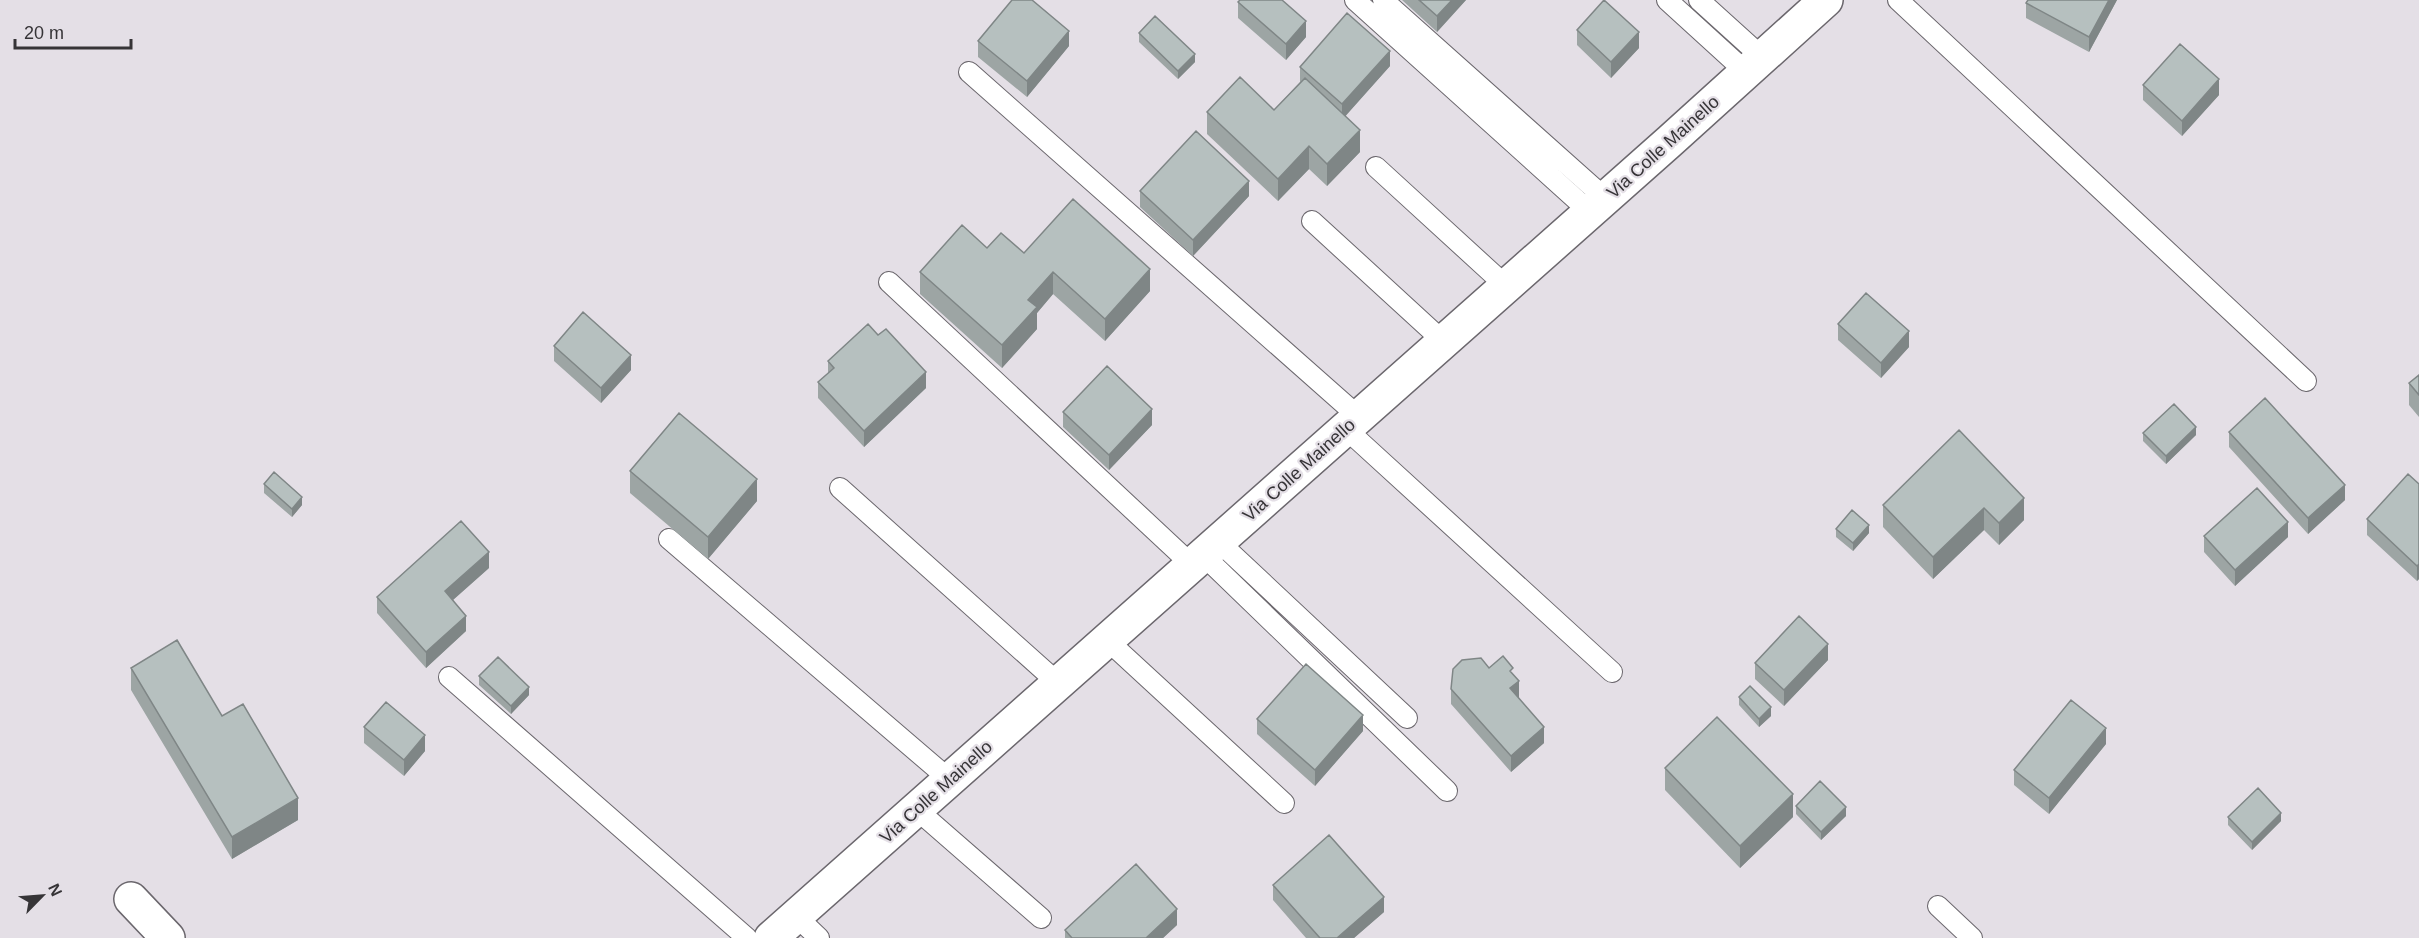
<svg xmlns="http://www.w3.org/2000/svg" width="2419" height="938" font-family="Arial,sans-serif">
<style>
.lines{fill:none;stroke-linecap:round;stroke-linejoin:round}
.lane-casing{stroke:#6b676d;stroke-width:22}
.street-casing{stroke:#6b676d;stroke-width:36}
.lane{stroke:#fff;stroke-width:20}
.street{stroke:#fff;stroke-width:33}
.wall{fill:#9da5a4}
.shaded-wall{fill:#7f8686}
.building{fill:#b6c0bf;stroke:#7f8686;stroke-width:1.5}
.labels{text-anchor:middle;stroke-width:4.5;stroke-linejoin:round;paint-order:stroke}
.street-label{font-size:18px;fill:#363437;stroke:#e4dfe6}
</style>
<rect width="100%" height="100%" fill="#e4dfe6"/>
<g class="lines">
<!-- lane casing -->
<g class="lane-casing">
<path id="lane" d="M1355,0L1590,212
M1383,0L1606,199
M1667,0L1746,72
M1699,0L1763,58
M1898,0L2306,381
M969,72L1359,417
M1376,167L1506,286
M1312,221L1444,342
M889,282L1192,565
M1346,429L1612,672
M840,488L1058,683
M669,539L950,780
M1218,541L1407,718
M1203,555L1447,791
M1107,640L1284,803
M449,677L747,938
M916,809L1041,918
M1938,906L1972,938
M796,916L819,938"/>
</g>
<!-- street casing -->
<g class="street-casing">
<path id="street" d="M131,899L168,938
M771,938L1670,141L1826,0"/>
</g>
<!-- lane -->
<use href="#lane" class="lane"/>
<!-- street -->
<use href="#street" class="street"/>
</g>
<!-- wall -->
<path class="wall" d="M1402,0H1466L1437,32Z
M2028,0H2117L2089,52L2026,18V3Z
M1238,2L1306,37L1286,60L1238,18Z
M1577,30L1639,48L1611,78L1577,45Z
M1139,33L1195,62L1178,79L1139,42Z
M978,41L1069,46L1027,97L978,57Z
M1390,66L1345,116L1360,152L1327,186L1309,169L1278,201L1207,134V112L1274,110L1300,82V67Z
M2143,85L2219,95L2182,136L2143,100Z
M1140,191L1249,196L1193,256L1140,207Z
M987,248L1024,253L1150,291L1105,341L1053,294L1037,313V329L1002,368L920,294V272Z
M1838,324L1909,347L1881,378L1838,340Z
M554,346L631,370L601,403L554,361Z
M828,361L926,388L864,447L818,398V382L828,374Z
M2419,375V417L2409,405V383Z
M1063,412L1152,425L1109,470L1063,427Z
M1959,430L2024,520L1999,545L1984,530L1933,579L1883,527V505Z
M2229,432L2345,500L2308,534L2229,447Z
M2143,433L2196,435L2166,464L2143,441Z
M630,471L757,501L708,559L630,493Z
M264,484L302,505L292,517L264,493Z
M2419,484V579L2417,581L2367,535V519Z
M1836,529L1869,533L1853,551L1836,537Z
M2204,536L2288,537L2235,586L2204,552Z
M489,568L453,600L466,631L426,668L377,613V597Z
M1828,660L1784,706L1755,679V663Z
M131,668L222,716L298,820L232,859L131,690Z
M1489,668L1513,675L1519,697H1518L1544,743L1511,772L1451,704V689Z
M479,676L529,695L511,714L479,685Z
M1739,697L1771,716L1759,727L1739,705Z
M1257,719L1363,731L1315,786L1257,734Z
M364,727L425,751L404,776L364,743Z
M2106,744L2049,814L2014,785V770Z
M1665,768L1793,817L1740,868L1665,790Z
M1796,806L1846,816L1821,840L1796,814Z
M2228,817L2281,821L2252,850L2228,825Z
M1273,885L1384,912L1354,938H1306L1273,900Z
M1177,925L1163,938H1065V930Z"/>
<!-- shaded-wall -->
<path class="shaded-wall" d="M1452,0H1466L1437,32V16Z
M2109,0H2117L2089,52V37Z
M1306,21V37L1286,60V44Z
M1069,31V46L1027,97V81Z
M1639,32V48L1611,78V62Z
M1390,51V66L1342,120V104Z
M1195,54V62L1178,79V71Z
M2219,79V95L2182,136V121Z
M1360,130V152L1327,186V164Z
M1309,146V169L1278,201V179Z
M1249,181V196L1193,256V240Z
M1150,269V291L1105,341V319Z
M1053,272V294L1037,313V329L1002,368V345L1028,300Z
M1909,331V347L1881,378V363Z
M631,355V370L601,403V388Z
M926,372V388L864,447V431Z
M1152,409V425L1109,470V455Z
M2196,427V435L2166,464V456Z
M757,479V501L708,559V537Z
M2345,485V500L2308,534V518Z
M302,497V505L292,517V509Z
M2024,498V520L1999,545V523Z
M1984,508V530L1933,579V557Z
M2288,522V537L2235,586V570Z
M1869,525V533L1853,551V543Z
M489,552V568L445,607V591Z
M2419,564V579L2417,581V566Z
M466,616V631L426,668V652Z
M1828,644V660L1784,706V690Z
M1519,681V697L1510,704V688Z
M529,687V695L511,714V706Z
M1771,707V716L1759,727V719Z
M1363,715V731L1315,786V770Z
M1544,727V743L1511,772V756Z
M2106,728V744L2049,814V798Z
M425,735V751L404,776V760Z
M1793,794V817L1740,868V846Z
M298,798V820L232,859V837Z
M1846,807V816L1821,840V832Z
M2281,813V821L2252,850V842Z
M1384,897V912L1354,938H1337Z
M1177,909V925L1163,938H1146Z"/>
<!-- building -->
<path class="building" d="M1012,0H1032L1069,31L1027,81L978,41Z
M1240,0H1282L1306,21L1286,44L1238,2Z
M1419,0H1452L1437,16Z
M1604,0L1639,32L1611,62L1577,30Z
M2028,0H2109L2089,37L2026,3Z
M1347,13L1390,51L1342,104L1300,67Z
M1155,16L1195,54L1178,71L1139,33Z
M2180,44L2219,79L2182,121L2143,85Z
M1240,77L1274,110L1305,78L1360,130L1327,164L1309,146L1278,179L1207,112Z
M1196,131L1249,181L1193,240L1140,191Z
M1073,199L1150,269L1105,319L1053,272L1028,300L1037,307L1002,345L920,272L962,225L987,248L1001,233L1024,253Z
M1866,293L1909,331L1881,363L1838,324Z
M583,312L631,355L601,388L554,346Z
M868,324L878,335L886,329L926,372L864,431L818,382L834,368L828,361Z
M1107,366L1152,409L1109,455L1063,412Z
M2419,375V395L2409,383Z
M2265,398L2345,485L2308,518L2229,432Z
M2174,404L2196,427L2166,456L2143,433Z
M679,413L757,479L708,537L630,471Z
M1959,430L2024,498L1999,523L1984,508L1933,557L1883,505Z
M274,472L302,497L292,509L264,484Z
M2408,474L2419,484V564L2417,566L2367,519Z
M2257,488L2288,522L2235,570L2204,536Z
M1852,510L1869,525L1853,543L1836,529Z
M461,521L489,552L445,591L466,616L426,652L377,597Z
M1799,616L1828,644L1784,690L1755,663Z
M177,640L222,716L243,704L298,798L232,837L131,668Z
M1503,656L1513,668L1510,671L1519,681L1510,688L1544,727L1511,756L1451,689L1453,669L1462,660L1481,658L1489,668Z
M498,657L529,687L511,706L479,676Z
M1306,664L1363,715L1315,770L1257,719Z
M1750,686L1771,707L1759,719L1739,697Z
M2071,700L2106,728L2049,798L2014,770Z
M386,702L425,735L404,760L364,727Z
M1717,717L1793,794L1740,846L1665,768Z
M1820,781L1846,807L1821,832L1796,806Z
M2258,788L2281,813L2252,842L2228,817Z
M1329,835L1384,897L1337,938H1320L1273,885Z
M1136,864L1177,909L1146,938H1072L1065,930Z"/>
<g class="labels">
<!-- street labels -->
<g class="street-label">
<text transform="translate(1663 147) rotate(-42)" y="6">Via Colle Mainello</text>
<text transform="translate(1299 470) rotate(-42)" y="6">Via Colle Mainello</text>
<text transform="translate(936 792) rotate(-42)" y="6">Via Colle Mainello</text>
</g>
</g>
<!-- north arrow -->
<g transform="translate(42 896) rotate(65)" stroke="#e4dfe6" stroke-width="4.5" paint-order="stroke">
<path d="M0-4.5L10 22L0 15L-10 22Z" fill="#363437"/>
<text y="-9" font-size="16" font-weight="bold" text-anchor="middle" fill="#363437">N</text>
</g>
<!-- scale -->
<path d="M15 39v9h116v-9" fill="none" stroke="#363437" stroke-width="3"/>
<text x="24" y="39" font-size="18" fill="#363437" stroke="#e4dfe6" stroke-width="4.5" paint-order="stroke">20 m</text>
</svg>
